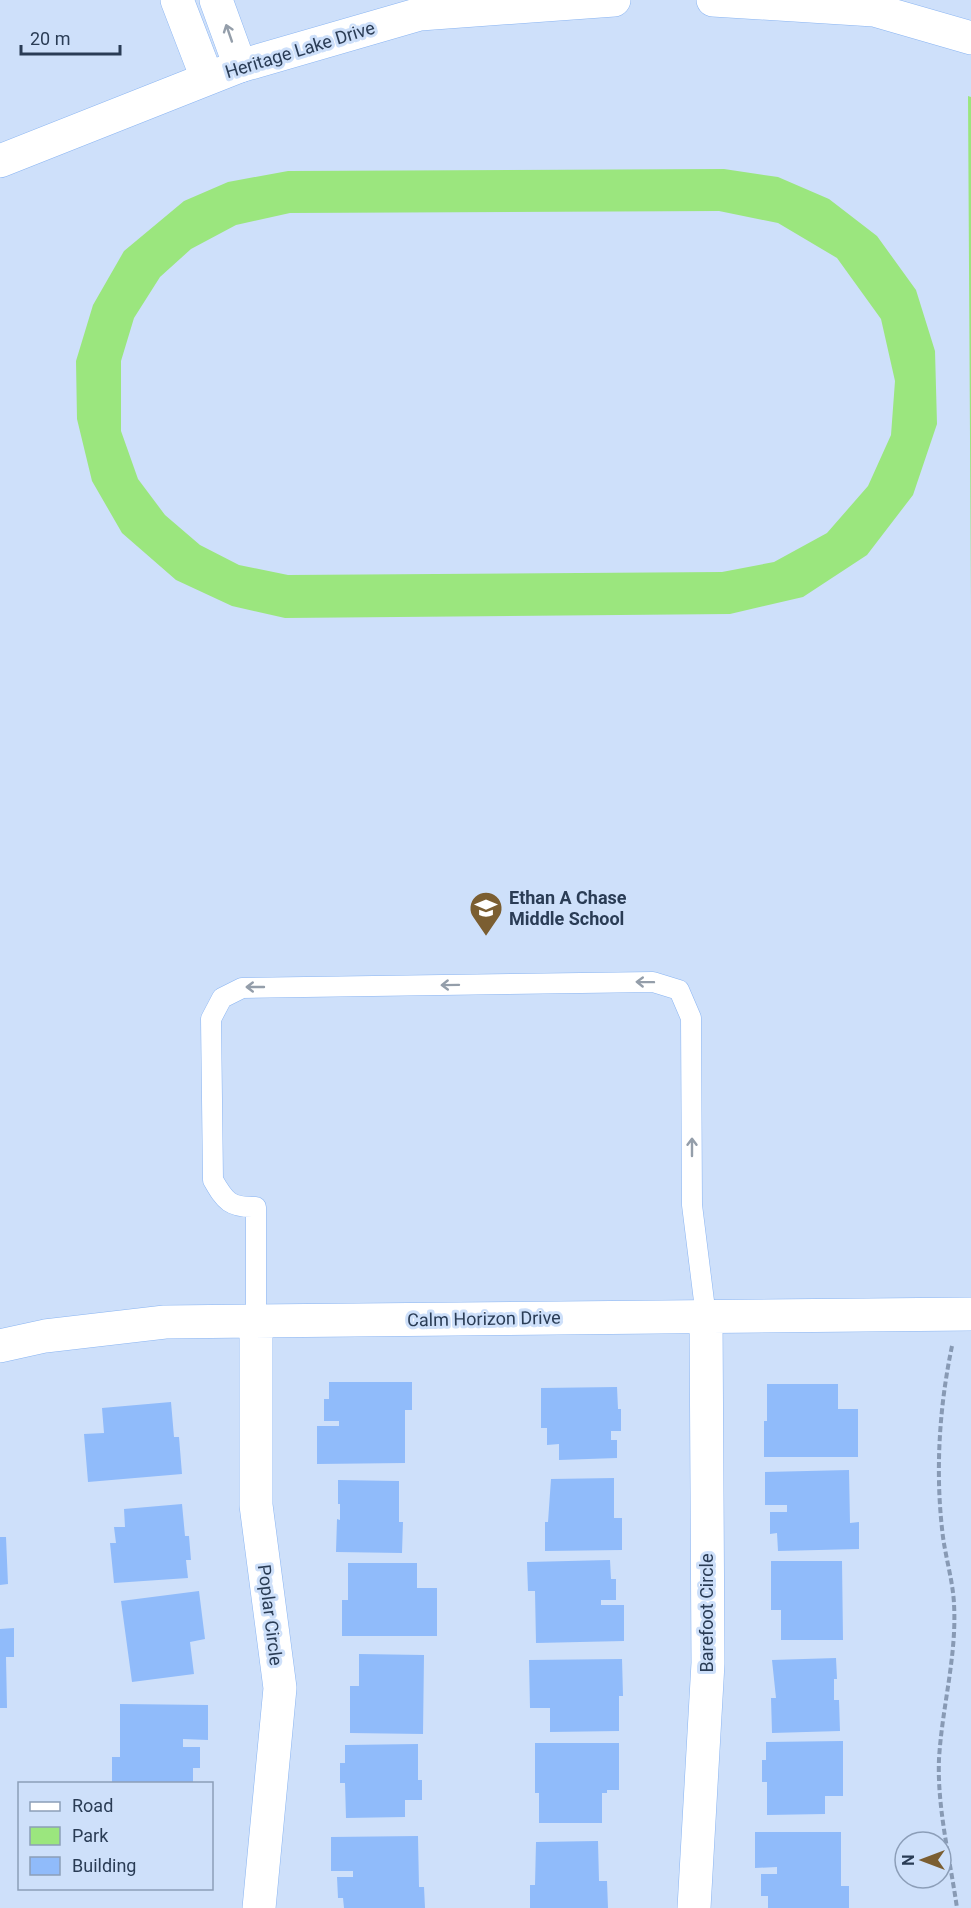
<svg xmlns="http://www.w3.org/2000/svg" width="971" height="1908" font-family="Roboto,sans-serif">
<style>
.green{fill:#9be67e;fill-rule:evenodd}
.building{fill:#90bbfa}
.lines{fill:none;stroke-linecap:round;stroke-linejoin:round}
.lane-casing{stroke:#89b4f2;stroke-width:21}
.street-casing{stroke:#89b4f2;stroke-width:34}
.secondary-casing{stroke:#89b4f2;stroke-width:34}
.path{stroke:#889ab4;stroke-width:4;stroke-dasharray:6 3;stroke-linecap:butt}
.lane{stroke:#fff;stroke-width:20}
.street{stroke:#fff;stroke-width:33}
.secondary{stroke:#fff;stroke-width:33}
.oneway{stroke:#949eaa}
.labels{text-anchor:middle;stroke-width:6;stroke-linejoin:round;paint-order:stroke}
.street-label{font-size:18px;fill:#2a3c55;stroke:#cee0fa}
.poi-label{font-size:18px;font-weight:bold;fill:#2a3c55;stroke:#cee0fa;text-anchor:start}
</style>
<rect width="100%" height="100%" fill="#cee0fa"/>
<!-- green -->
<path class="green" d="M968,96L971,97V606Z
M724,169L778,177L829,199L877,236L916,290L935,351L937,424L913,495L867,555L803,597L730,614L285,618L232,606L176,580L122,533L92,481L77,419L76,361L93,305L124,251L184,201L228,182L288,171ZM719,211L778,223L837,258L881,319L895,381L891,435L868,486L827,533L774,562L722,572L288,575L239,565L200,545L165,515L138,479L121,431V361L134,318L160,277L191,249L236,225L290,213Z"/>
<!-- building -->
<path class="building" d="M329,1382H412V1410H405V1463L317,1464V1426H339V1421H324V1399H329Z
M767,1384H838V1409H858V1457H764V1421H767Z
M617,1387L618,1409H621V1431H611V1440H617V1458L559,1460V1444L547,1445V1428H541V1388Z
M171,1402L174,1437H179L182,1474L88,1482L84,1434L104,1433L102,1408Z
M849,1470L850,1523L859,1522V1549L778,1551L777,1533L770,1534V1512H787V1505H765V1472Z
M614,1478V1518H622V1550L545,1551V1522H548L551,1479Z
M338,1480L399,1481V1522H403L402,1553L336,1552L337,1519L340,1520V1504H338Z
M182,1504L185,1536H189L191,1560H186L188,1578L114,1583L110,1543H116L114,1527H125L124,1509Z
M0,1537H6L8,1584L0,1585Z
M610,1560L611,1579H616V1600H601V1605H624V1641L536,1643L535,1591H528L527,1562Z
M771,1561H842L843,1640H781V1610H771Z
M348,1563H417V1588H437V1636H342V1600H348Z
M199,1591L205,1639L190,1642L194,1674L132,1682L121,1601Z
M14,1628V1657H6L7,1708H0V1629Z
M359,1654L424,1655L423,1734L350,1733V1686H359Z
M836,1658L837,1679H834V1700H839L840,1731L772,1733L771,1698H776L772,1660Z
M622,1659L623,1696H619V1731L550,1732V1708H530L529,1660Z
M120,1704L208,1705V1740L183,1739V1747H200V1768H193V1784H112V1757H120Z
M843,1741V1796H825V1814L767,1815V1782H762V1760H766V1742Z
M535,1743H619V1790H607V1793H602V1823H539V1793H535Z
M418,1744V1780H422V1800H405V1817L346,1818L345,1783H340V1763H345V1745Z
M755,1832H841V1886H849V1908H768V1896H761V1874H777V1867L755,1868Z
M418,1836L419,1887H424L425,1908H344L343,1898H338L337,1877H353V1871H331V1837Z
M598,1841L599,1881H607L608,1908H530V1885H535L536,1842Z"/>
<g class="lines">
<!-- lane casing -->
<g class="lane-casing">
<path id="lane" d="M256,1321V1207C230,1208 225,1201 213,1180L211,1019L222,998L242,988L653,982L679,990L691,1018L692,1205L706,1317"/>
</g>
<!-- street casing -->
<g class="street-casing">
<path id="street" d="M177,0L207,78
M216,0L240,66
M256,1321V1505L280,1688L259,1908
M0,1346L45,1336L165,1322L971,1314
M694,1908L708,1663L706,1317"/>
</g>
<!-- secondary casing -->
<g class="secondary-casing">
<path id="secondary" d="M713,0L874,10L971,38
M0,161L240,66L420,14L614,0"/>
</g>
<!-- path -->
<path class="path" d="M952,1346C939,1408 935,1474 943,1537C946,1559 953,1582 954,1604C957,1656 942,1707 939,1759C937,1808 950,1859 957,1908"/>
<!-- lane -->
<use href="#lane" class="lane"/>
<!-- street -->
<use href="#street" class="street"/>
<!-- secondary -->
<use href="#secondary" class="secondary"/>
</g>
<!-- one-way arrows -->
<defs><path id="oneway-shaft" d="M-6 0H5M1.5-3L5.5 0L1.5 3" fill="none" stroke-width="1.6" stroke-linecap="round" stroke-linejoin="round" transform="scale(1.5)"/></defs>
<g class="oneway">
<use href="#oneway-shaft" transform="translate(229 33) rotate(-109)"/>
<use href="#oneway-shaft" transform="translate(645 982) rotate(-179)"/>
<use href="#oneway-shaft" transform="translate(450 985) rotate(179)"/>
<use href="#oneway-shaft" transform="translate(255 987) rotate(180)"/>
<use href="#oneway-shaft" transform="translate(692 1147) rotate(-90)"/>
</g>
<!-- icons -->
<defs>
<g id="school-pin" transform="scale(1.725)"><path d="M0 17L-7.5 6A9.5 9.5 0 1 1 7.5 6Z" fill="#7b5e31" stroke="#cee0fa"/><path d="M0-5L7-2L0 1L-7-2ZM-4 1L0 2.5L4 1V4Q0 6-4 4Z" fill="#fff"/></g>
</defs>
<g fill-rule="evenodd">
<use href="#school-pin" x="486" y="908"/>
</g>
<g class="labels">
<!-- street labels -->
<g class="street-label">
<text transform="translate(300 50) rotate(-17)" y="6">Heritage Lake Drive</text>
<text transform="translate(484 1319) rotate(-1)" y="6">Calm Horizon Drive</text>
<text transform="translate(707 1613) rotate(-90)" y="6">Barefoot Circle</text>
<text transform="translate(270 1615) rotate(83)" y="6">Poplar Circle</text>
</g>
<!-- poi labels -->
<g class="poi-label">
<text x="509" y="904">Ethan A Chase<tspan x="509" dy="21">Middle School</tspan></text>
</g>
</g>
<!-- legend -->
<rect x="18" y="1782" width="195" height="108" fill="#cee0fa" stroke="#8c9eb8" stroke-width="1.5"/>
<rect x="30" y="1802" width="30" height="9" fill="#ffffff" stroke="#8c9eb8" stroke-width="1.5"/>
<text x="72" y="1812" font-size="18" fill="#2a3c55">Road</text>
<rect x="30" y="1827" width="30" height="18" fill="#9be67e" stroke="#8c9eb8" stroke-width="1.5"/>
<text x="72" y="1842" font-size="18" fill="#2a3c55">Park</text>
<rect x="30" y="1857" width="30" height="18" fill="#90bbfa" stroke="#8c9eb8" stroke-width="1.5"/>
<text x="72" y="1872" font-size="18" fill="#2a3c55">Building</text>
<!-- north arrow -->
<g transform="translate(923 1860) rotate(270)"><circle r="28" fill="#cee0fa" stroke="#8c9eb8" stroke-width="1.5"/>
<path d="M0-4.5L10 22L0 15L-10 22Z" fill="#7b5e31"/>
<text y="-9" font-size="16" font-weight="bold" text-anchor="middle" fill="#2a3c55">N</text>
</g>
<!-- scale -->
<path d="M21 45v9h99v-9" fill="none" stroke="#2a3c55" stroke-width="3"/>
<text x="30" y="45" font-size="18" fill="#2a3c55" stroke="#cee0fa" stroke-width="4.5" paint-order="stroke">20 m</text>
</svg>
